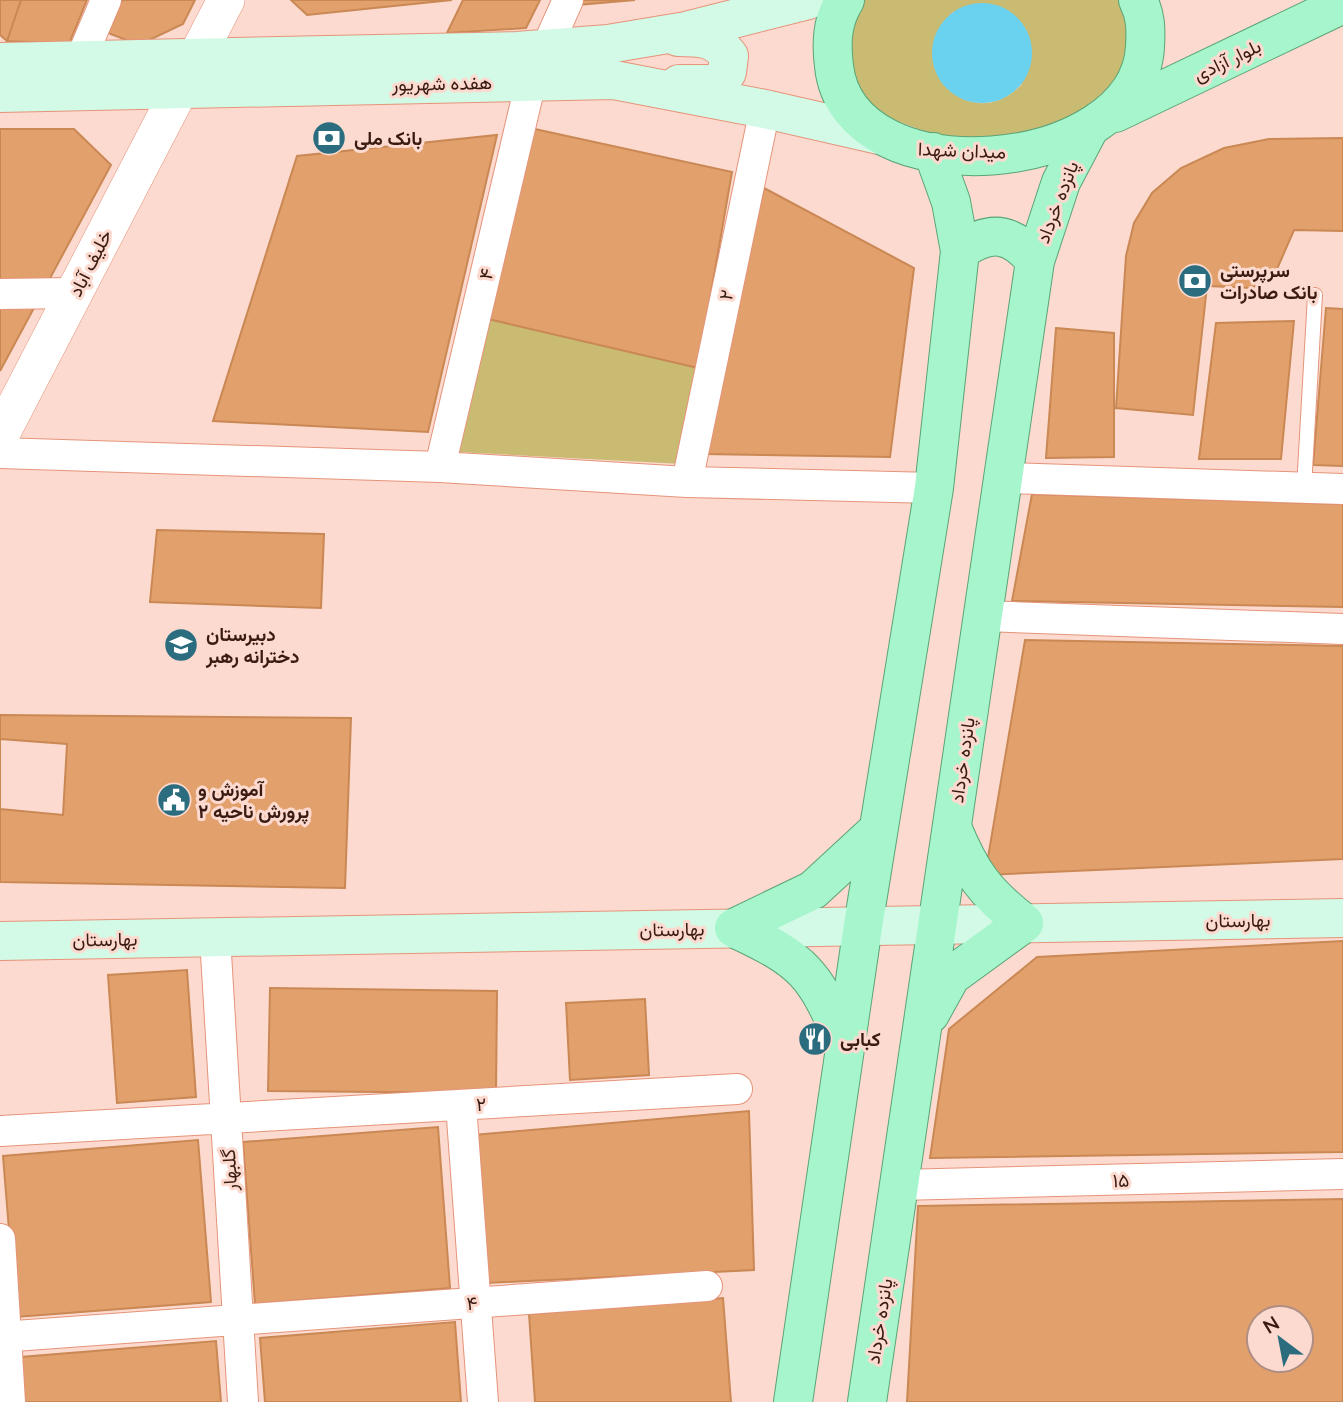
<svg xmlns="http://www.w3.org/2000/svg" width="1343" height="1402" font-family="Lato,Vazirmatn,sans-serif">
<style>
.green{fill:#c9bb72;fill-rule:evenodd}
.water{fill:#6ad1ee}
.building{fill:#e2a06c;stroke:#c98854;stroke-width:2;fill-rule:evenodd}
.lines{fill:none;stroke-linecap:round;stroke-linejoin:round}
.service-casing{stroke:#e5947a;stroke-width:16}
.minor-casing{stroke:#e5947a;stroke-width:32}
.tertiary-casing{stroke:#e5947a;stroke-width:38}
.secondary-casing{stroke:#e5947a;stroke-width:40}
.primary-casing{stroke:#5aa476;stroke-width:40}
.service{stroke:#fff;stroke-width:14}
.minor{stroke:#fff;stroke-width:30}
.tertiary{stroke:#fff;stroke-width:37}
.secondary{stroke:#d3fae6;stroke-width:38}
.primary{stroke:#a6f5cd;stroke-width:38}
.labels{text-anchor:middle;stroke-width:6;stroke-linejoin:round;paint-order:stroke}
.street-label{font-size:19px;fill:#3a1b11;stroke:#fddacf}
.poi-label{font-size:19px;font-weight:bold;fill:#3a1b11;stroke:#fddacf;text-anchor:start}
</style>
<rect width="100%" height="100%" fill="#fddacf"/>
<!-- green -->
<path class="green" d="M854,0H1128L1137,40L1098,113L966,147L863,108L842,28ZM953,12L1022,84C969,139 899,63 953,12Z
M488,319L698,368L682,464L458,452Z"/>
<!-- water -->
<path class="water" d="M932 53a50 50 0 1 1 100 0a50 50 0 1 1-100 0Z"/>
<!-- building -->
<path class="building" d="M0,0H21L7,41L0,35Z
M21,0H87L69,44L7,41Z
M122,0H195L183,24L139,45L108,33Z
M291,0H452L307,15Z
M463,0H540L526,28L447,33Z
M578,0H635L576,5Z
M521,126L732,172L698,368L488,319Z
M0,129H74L111,165L0,371Z
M497,135L428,432L213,421L297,156Z
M1343,138V231L1294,230L1274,276L1252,288L1207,286L1193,415L1116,408L1126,256L1134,223L1152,193L1181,168L1224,148L1269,139Z
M764,188L914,268L890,457L704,454Z
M1326,308L1343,309V466L1313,465Z
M1294,321L1281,459H1199L1216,323Z
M1056,328L1114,333V457L1046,458Z
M1032,494L1343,504V607L1012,601Z
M157,530L324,534L321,608L150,602Z
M1025,640L1343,646V859L985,875Z
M0,715L351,718L345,888L0,882Z
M0,739L67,744L63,815L0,809Z
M1343,941V1152L930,1158L949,1029L1037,957Z
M187,970L196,1097L117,1103L108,975Z
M270,988L497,991L496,1093L268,1091Z
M645,999L649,1075L570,1080L566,1003Z
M749,1111L754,1270L486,1283L474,1135Z
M438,1127L450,1288L255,1304L243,1142Z
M198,1140L211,1302L16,1317L3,1156Z
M1343,1199V1402H907L918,1206ZM1259,1318H1301V1360H1259Z
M723,1298L731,1402H535L529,1314Z
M455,1322L461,1402H265L260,1338Z
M216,1341L221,1402H24L21,1357Z"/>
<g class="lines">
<!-- service casing -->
<g class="service-casing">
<path id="service" d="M1304,488L1315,295"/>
</g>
<!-- minor casing -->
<g class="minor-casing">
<path id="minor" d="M546,49L568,0
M80,61L106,0
M0,294L74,293
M0,453L440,467L687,482L934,488
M440,467L531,81
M1005,478L1343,489
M687,482L765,109
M984,616L1343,629
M215,937L243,1402
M461,1105L483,1402
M0,1131L737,1089
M899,1185L1343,1174
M0,1239L10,1402
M0,1337L707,1286"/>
</g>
<!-- tertiary casing -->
<g class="tertiary-casing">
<path id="tertiary" d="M196,58L226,0
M0,436L180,89"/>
</g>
<!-- secondary casing -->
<g class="secondary-casing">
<path id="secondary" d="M678,37C700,37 715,37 729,56L727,72L718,84H679
M0,62L517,51L608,44L686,31L808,0
M0,93L614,80L765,109L879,135
M0,941L1343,918"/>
</g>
<!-- primary casing -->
<g class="primary-casing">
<path id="primary" d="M845,0C832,21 831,42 834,66C848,201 1138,176 1145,47C1146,29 1146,16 1138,0
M1115,113L1343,4
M960,251C990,229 1012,232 1035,261
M734,928L813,890L878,830
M734,928C805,961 815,973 845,1045
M930,1014L951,976L1024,923C985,893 970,872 952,827
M793,1402L863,926L934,488L960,251L951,202L933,152
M867,1402L1035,261L1061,182L1090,127"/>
</g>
<!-- service -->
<use href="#service" class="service"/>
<!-- minor -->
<use href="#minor" class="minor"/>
<!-- tertiary -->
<use href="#tertiary" class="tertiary"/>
<!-- secondary -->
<use href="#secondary" class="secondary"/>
<!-- primary -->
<use href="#primary" class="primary"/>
</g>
<!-- icons -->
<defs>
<g id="bank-disc" transform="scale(1.75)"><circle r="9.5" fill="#2b6d7f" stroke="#fddacf"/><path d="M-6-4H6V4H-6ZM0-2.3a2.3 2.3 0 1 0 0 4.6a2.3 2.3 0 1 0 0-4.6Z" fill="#fff"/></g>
<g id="school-disc" transform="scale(1.75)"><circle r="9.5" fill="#2b6d7f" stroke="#fddacf"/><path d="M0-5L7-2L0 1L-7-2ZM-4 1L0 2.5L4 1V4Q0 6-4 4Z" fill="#fff"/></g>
<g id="civic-disc" transform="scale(1.75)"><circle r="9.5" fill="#2b6d7f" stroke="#fddacf"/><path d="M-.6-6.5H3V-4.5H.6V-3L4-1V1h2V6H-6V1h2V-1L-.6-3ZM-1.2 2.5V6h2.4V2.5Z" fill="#fff"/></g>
<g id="restaurant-disc" transform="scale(1.75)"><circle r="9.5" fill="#2b6d7f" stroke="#fddacf"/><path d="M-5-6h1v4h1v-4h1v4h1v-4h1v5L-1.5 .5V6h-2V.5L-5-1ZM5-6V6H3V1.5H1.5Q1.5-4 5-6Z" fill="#fff"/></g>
</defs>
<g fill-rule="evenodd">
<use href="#bank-disc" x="329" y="138"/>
<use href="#bank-disc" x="1195" y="281"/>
<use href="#school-disc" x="181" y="645"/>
<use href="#civic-disc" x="174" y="800"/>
<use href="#restaurant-disc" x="815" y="1039"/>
</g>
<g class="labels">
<!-- street labels -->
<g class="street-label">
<text transform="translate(1227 60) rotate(-26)" y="7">بلوار آزادی</text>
<text transform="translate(442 83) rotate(-1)" y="7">هفده شهریور</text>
<text transform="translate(962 150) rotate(2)" y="7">میدان شهدا</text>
<text transform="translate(1057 202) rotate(-69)" y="7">پانزده خرداد</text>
<text transform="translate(90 263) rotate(-63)" y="7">خلیف آباد</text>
<text transform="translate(486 274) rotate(-77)" y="7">۴</text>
<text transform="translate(726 295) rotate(-78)" y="7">۲</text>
<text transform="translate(962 760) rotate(-82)" y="7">پانزده خرداد</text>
<text transform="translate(1238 920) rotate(-1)" y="7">بهارستان</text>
<text transform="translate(672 929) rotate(-1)" y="7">بهارستان</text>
<text transform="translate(105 939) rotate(-1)" y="7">بهارستان</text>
<text transform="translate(481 1104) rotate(-3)" y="7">۲</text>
<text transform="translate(229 1170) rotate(-93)" y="7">گلبهار</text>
<text transform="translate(1121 1180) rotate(-1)" y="7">۱۵</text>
<text transform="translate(472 1303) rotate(-4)" y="7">۴</text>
<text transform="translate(879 1321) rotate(-81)" y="7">پانزده خرداد</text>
</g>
<!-- poi labels -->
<g class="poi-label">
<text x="354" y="145">بانک ملی</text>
<text x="1220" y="277">سرپرستی<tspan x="1220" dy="22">بانک صادرات</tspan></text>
<text x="206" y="641">دبیرستان<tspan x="206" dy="22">دخترانه رهبر</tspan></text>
<text x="198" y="796">آموزش و<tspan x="198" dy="22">پرورش ناحیه ۲</tspan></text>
<text x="840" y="1046">کبابی</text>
</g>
</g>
<!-- north arrow -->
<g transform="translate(1280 1339) rotate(328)"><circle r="33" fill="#fddacf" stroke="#af8e83" stroke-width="2"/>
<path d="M0-5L12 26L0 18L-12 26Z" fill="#2b6d7f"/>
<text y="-10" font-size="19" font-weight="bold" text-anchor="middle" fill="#3a1b11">N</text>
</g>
</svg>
